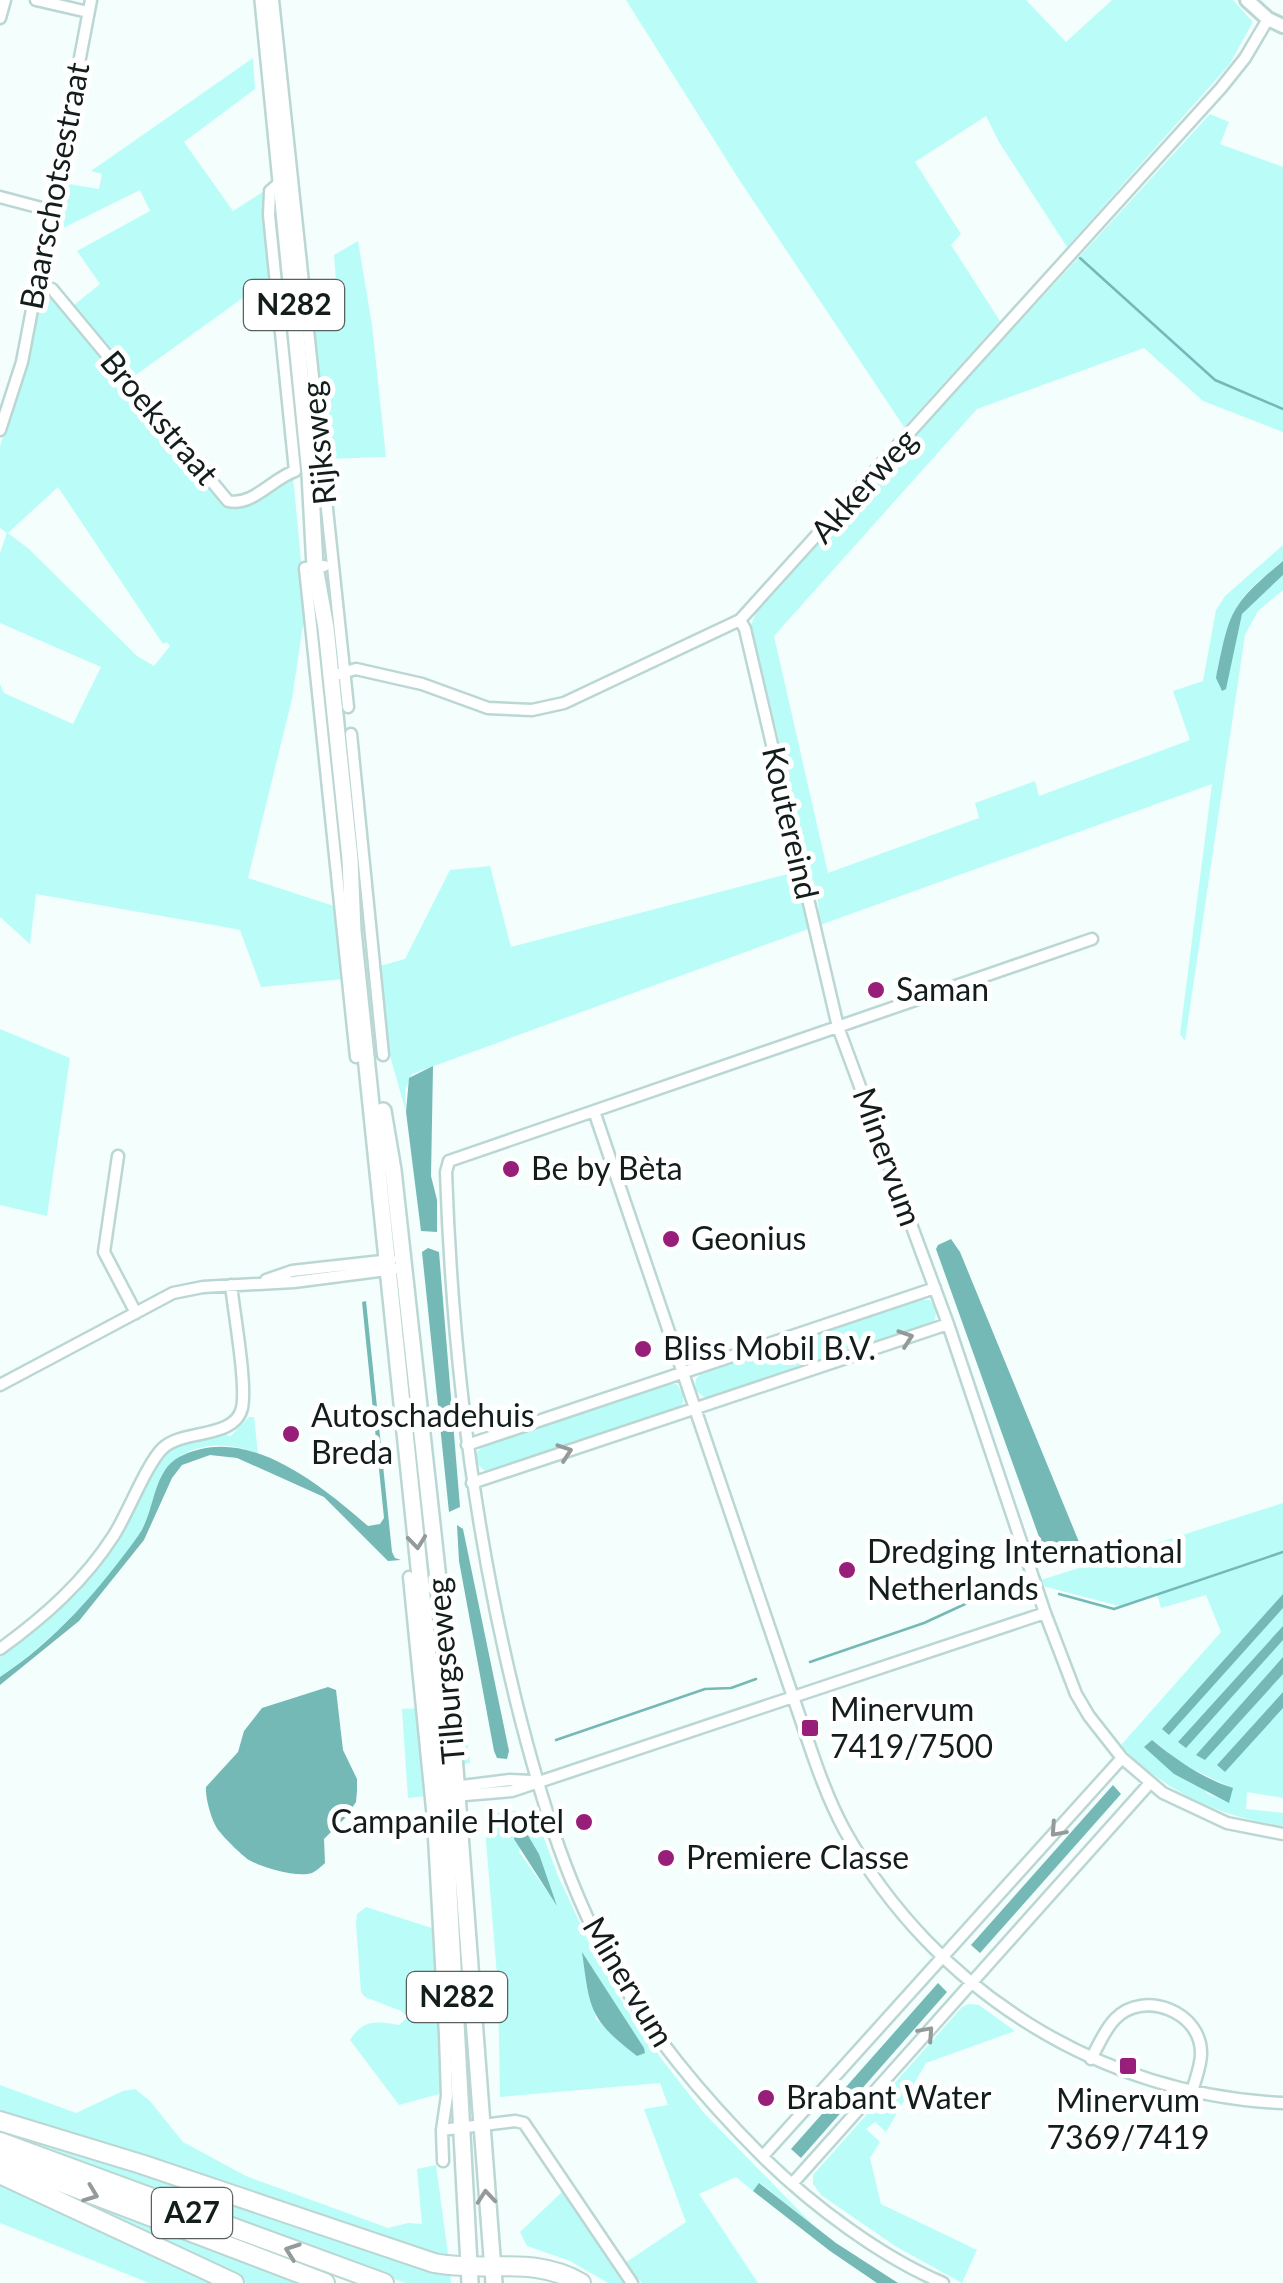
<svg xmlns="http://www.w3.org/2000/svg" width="1283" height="2283" font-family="Lato,sans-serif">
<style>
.green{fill:#bafdf8;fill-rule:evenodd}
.water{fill:#74b9b5}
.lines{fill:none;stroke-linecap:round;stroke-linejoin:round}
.stream{stroke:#74b9b5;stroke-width:2.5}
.minor-casing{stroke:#bad7d4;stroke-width:15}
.tertiary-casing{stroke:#bad7d4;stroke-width:18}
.primary-casing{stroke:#bad7d4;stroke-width:20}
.motorway-casing{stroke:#bad7d4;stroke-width:22}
.minor{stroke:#fff;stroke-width:10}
.tertiary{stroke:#fff;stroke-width:12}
.primary{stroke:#fff;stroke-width:15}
.motorway{stroke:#fff;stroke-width:18}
.oneway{stroke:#949999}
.poi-dot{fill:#971e79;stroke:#fff;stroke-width:4}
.labels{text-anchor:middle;stroke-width:10;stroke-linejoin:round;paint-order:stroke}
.shield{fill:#fff;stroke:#596160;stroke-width:2.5}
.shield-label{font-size:30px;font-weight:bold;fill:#121d1c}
.street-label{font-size:32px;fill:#121d1c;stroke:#fff}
.poi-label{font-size:32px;fill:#121d1c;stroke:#fff;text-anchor:start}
</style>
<rect width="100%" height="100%" fill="#f3fefd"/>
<!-- green -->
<path class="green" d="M626,0H1026L1066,42L1112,0H1233L1253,22L1229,65L1067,247L999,142L986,116L915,162L961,234L951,245L1000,321L904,427L740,181Z
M253,58L255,89L184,142L233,211L264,191L272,277L133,377L74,305L100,284L77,251L150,211L140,190L53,233L62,183L99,189L102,174L91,171Z
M1210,114L1229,122L1220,144L1283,167V432L1203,401L1144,348L977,409L774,636L828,873L979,818L975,803L1035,781L1039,796L1190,740L1173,691L1203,681L1216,610L1225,596L1283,545V561C1244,593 1233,600 1222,651C1218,666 1214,675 1221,689L1242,614L1283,575V590L1258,611L1245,635L1185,1041L1180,1034L1212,784L820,925L818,902L751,625L757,610L799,563Z
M358,241L372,325L386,457L325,459L312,329L326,327L325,309L338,307L334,255Z
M38,290L51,291L227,504C250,513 274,489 293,476L307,624L303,625L292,699L248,878L337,907L344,979L261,987L240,930L219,926L36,894L30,944L0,917V684L4,693L73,724L101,667L0,623V553L7,533L0,528V446L27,364ZM58,487L163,644L167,642L170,646L154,666L137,656L29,549L8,533Z
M490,866L511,947L795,872L811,928L412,1074L405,1090L406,1112L389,1052L380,966L405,959L450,870Z
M0,1029L70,1058L47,1216L0,1205Z
M912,1300H930C936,1307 938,1314 933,1323L716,1397H704L695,1390L696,1379L706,1368Z
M677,1384L683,1394V1403L674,1411L497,1470L485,1471L476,1463L477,1452L487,1442L660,1385Z
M249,1417H254L258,1454C233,1443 199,1441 177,1459C156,1476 156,1505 144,1527C116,1577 48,1645 0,1677V1657L47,1621L85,1582L122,1531L163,1455L180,1444L226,1432L228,1436H231Z
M1283,1503V1798L1247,1792L1246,1809L1283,1813V1826C1220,1817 1167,1793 1123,1748L1122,1744L1221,1632L1206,1595L1161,1608L1157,1594L1119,1606L1043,1586L1041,1580ZM1153,1740L1182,1764L1232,1788L1229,1802L1208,1794Z
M444,1590L456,1650L470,1763L461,1765Z
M419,1708L426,1796L408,1798L402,1709Z
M508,1810L524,1812L538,1822L558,1876L594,1953L626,2008L663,2061L704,2113L813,2225L760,2183L753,2191L736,2177L699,2194L758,2283H642L625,2263L686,2222L644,2109L668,2105L660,2083L500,2097L498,1988L484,1816ZM523,1827L539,1854L555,1902L519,1852ZM582,1955L644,2048L637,2056L596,2019Z
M366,1907L435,1929L443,2093L399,2105L350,2040C363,2019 377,2021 399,2025L408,2017L401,2011L365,1997L361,1992L356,1924L357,1914Z
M969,2004L979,2005L1015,2031L926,2063L886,2132L875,2122L866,2129L880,2142L870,2158L881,2204L977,2250L962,2283L895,2246L821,2195L813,2184V2175L962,2007Z
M0,2085L76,2113L123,2091L135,2089L150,2101L183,2142L246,2176L388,2228L408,2223L422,2224L417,2169L436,2165L448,2254L435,2256L0,2116Z
M12,2130L352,2245L450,2273L451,2283H406L372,2272L12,2135Z
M4,2169L298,2283H247Z
M0,2178L225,2283H149L0,2223Z
M564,2190L627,2283H608L570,2261L527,2246L520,2232Z"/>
<!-- water -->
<path class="water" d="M1283,561V575L1242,614L1226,689L1222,691L1216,678C1230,611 1229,606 1283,561Z
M433,1066L431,1176L437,1200V1232L421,1231L406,1112L409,1078Z
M951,1239L960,1252L1079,1542L1043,1548L936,1249L938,1245Z
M428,1248L439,1252L460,1507L449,1512L422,1252Z
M366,1301L392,1552L395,1558L401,1560L388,1561L324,1497L237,1458L210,1455L182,1465L172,1478L144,1540L79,1621L0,1685V1677C55,1641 100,1589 138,1536C153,1515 152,1486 168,1466C177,1456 189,1452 201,1449C261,1435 325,1489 368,1526L380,1524L384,1518L362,1302Z
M457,1525L463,1529L509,1751L507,1759L497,1758L494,1751L459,1561Z
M1283,1594V1608L1169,1735L1162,1729Z
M1283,1626V1640L1186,1748L1178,1742Z
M1283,1657V1674L1205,1760L1196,1755Z
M328,1687L336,1690L343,1750L357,1779V1791L356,1802L346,1817L324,1839L325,1863C323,1865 315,1872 312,1873C297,1878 263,1868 249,1860C245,1858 223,1837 220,1832C212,1824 205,1797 206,1787L238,1752L244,1731L262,1708Z
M1283,1692V1708L1225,1772L1217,1765Z
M1152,1740C1178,1761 1202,1778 1233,1788L1229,1803L1174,1774L1144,1747Z
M1113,1785L1121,1794L980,1953L971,1945Z
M518,1826L523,1827L539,1854L557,1906L514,1839Z
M582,1952L644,2048L645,2053L637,2056C589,2019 590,2010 582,1952Z
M938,1983L947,1992L801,2158L791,2149Z
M759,2183L836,2243L898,2283H877L830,2251L753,2191Z"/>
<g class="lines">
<!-- stream -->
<path class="stream" d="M1080,258L1215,380L1283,409
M1059,1594L1114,1609L1283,1552
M810,1662L924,1623L989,1593L1017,1585
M556,1740L705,1689L731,1688L756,1679"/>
<!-- minor casing -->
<g class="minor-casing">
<path id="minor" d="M36,0L88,12
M273,0L348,707
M0,18L5,0
M0,197L49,210
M36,286L52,289L228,501C252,507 273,478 295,471L269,215L270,191L284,179
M0,430L22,362L91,0
M324,566L305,568L356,1057
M740,620L745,629L838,1027L948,1324L1045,1613L1076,1694L1089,1716L1122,1758L1163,1793L1227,1823L1283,1834
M331,676L356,669L422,684L488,708L532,710L564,703L740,620L1221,88L1245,58L1268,19
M351,734L383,1055
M594,1111L1092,939
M118,1156L104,1252L136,1313
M266,1280L292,1271L391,1260
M0,1385L173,1293L203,1287L294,1282L394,1269
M467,1445L935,1288
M472,1483L948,1324
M409,1577L433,1819L445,2035L447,2096L442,2130L443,2161
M0,1649C44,1617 84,1582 114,1535C128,1513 147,1463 163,1448C183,1429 235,1439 242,1408C247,1384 234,1313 231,1285
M454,1787L510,1780L531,1781
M453,1796L512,1791L793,1697C809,1742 822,1789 845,1831C935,1991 1100,2095 1283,2103
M1091,2059C1098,2046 1105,2029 1115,2019C1144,1989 1202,2012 1201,2054C1201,2066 1195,2080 1192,2092
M442,2130L515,2121L524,2123L632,2283
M763,2156L1122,1758
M792,2184L1150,1783
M943,2283C881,2257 812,2205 764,2158C703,2097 649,2033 607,1957C564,1877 538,1789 516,1701C473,1527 452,1351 446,1172L449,1161L594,1111L793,1697L1045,1613"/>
</g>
<!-- tertiary casing -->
<g class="tertiary-casing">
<path id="tertiary" d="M1247,0L1268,19L1283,26"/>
</g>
<!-- primary casing -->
<g class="primary-casing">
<path id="primary" d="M263,0L310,474L315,567L326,628L350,859L353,931L445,1818L470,2283
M383,1111L393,1170L437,1570L455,1768L494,2283"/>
</g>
<!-- motorway casing -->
<g class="motorway-casing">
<path id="motorway" d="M0,2121L141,2164L434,2263C487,2273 533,2255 581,2283
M0,2142L384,2283
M0,2159L325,2283
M0,2174L234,2283"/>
</g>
<!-- minor -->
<use href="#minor" class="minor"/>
<!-- tertiary -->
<use href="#tertiary" class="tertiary"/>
<!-- primary -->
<use href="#primary" class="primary"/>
<!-- motorway -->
<use href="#motorway" class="motorway"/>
</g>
<!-- one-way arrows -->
<defs><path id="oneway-chevron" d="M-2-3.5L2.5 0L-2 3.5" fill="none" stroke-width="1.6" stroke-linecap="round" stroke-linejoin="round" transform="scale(2.5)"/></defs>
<g class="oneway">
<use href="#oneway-chevron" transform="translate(906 1338) rotate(-19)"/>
<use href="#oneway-chevron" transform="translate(565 1452) rotate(-19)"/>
<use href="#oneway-chevron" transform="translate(417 1542) rotate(84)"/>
<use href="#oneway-chevron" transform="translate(1057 1830) rotate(132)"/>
<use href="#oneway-chevron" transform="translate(927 2033) rotate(-48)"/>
<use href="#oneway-chevron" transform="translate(91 2194) rotate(21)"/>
<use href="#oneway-chevron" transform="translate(486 2197) rotate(-95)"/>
<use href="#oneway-chevron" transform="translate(292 2251) rotate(-160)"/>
</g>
<!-- markers -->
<g class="poi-dot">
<circle cx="876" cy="990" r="10"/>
<circle cx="511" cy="1169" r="10"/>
<circle cx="671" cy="1239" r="10"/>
<circle cx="643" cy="1349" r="10"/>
<circle cx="291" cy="1434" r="10"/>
<circle cx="847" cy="1570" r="10"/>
<rect x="800" y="1718" width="20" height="20" rx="5"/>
<circle cx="584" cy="1822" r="10"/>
<circle cx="666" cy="1858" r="10"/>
<rect x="1118" y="2056" width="20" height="20" rx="5"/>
<circle cx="766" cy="2098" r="10"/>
</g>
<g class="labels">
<!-- shield labels -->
<g class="shield">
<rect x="244" y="280" width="100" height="50" rx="8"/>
<rect x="407" y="1972" width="100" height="50" rx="8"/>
<rect x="152" y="2188" width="80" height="50" rx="8"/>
</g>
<g class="shield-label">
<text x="294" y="315">N282</text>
<text x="457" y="2007">N282</text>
<text x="192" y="2223">A27</text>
</g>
<!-- street labels -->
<g class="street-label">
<text transform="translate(55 186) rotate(-79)" y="11">Baarschotsestraat</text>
<text transform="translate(159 418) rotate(50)" y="11">Broekstraat</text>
<text transform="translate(319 443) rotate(-96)" y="11">Rijksweg</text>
<text transform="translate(864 486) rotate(-48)" y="11">Akkerweg</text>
<text transform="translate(790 823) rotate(77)" y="11">Koutereind</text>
<text transform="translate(887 1157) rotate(70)" y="11">Minervum</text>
<text transform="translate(446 1671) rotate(-95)" y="11">Tilburgseweg</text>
<text transform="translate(628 1982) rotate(59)" y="11">Minervum</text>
</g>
<!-- poi labels -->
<g class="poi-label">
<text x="896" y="1001">Saman</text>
<text x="531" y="1180">Be by Bèta</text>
<text x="691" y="1250">Geonius</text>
<text x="663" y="1360">Bliss Mobil B.V.</text>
<text x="311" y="1427">Autoschadehuis<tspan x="311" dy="37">Breda</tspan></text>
<text x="867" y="1563">Dredging International<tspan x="867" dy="37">Netherlands</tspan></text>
<text x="830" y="1721">Minervum<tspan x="830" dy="37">7419/7500</tspan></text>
<text x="564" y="1833" text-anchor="end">Campanile Hotel</text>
<text x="686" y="1869">Premiere Classe</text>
<text x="786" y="2109">Brabant Water</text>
<text x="1128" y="2112" text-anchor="middle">Minervum<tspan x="1128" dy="37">7369/7419</tspan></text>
</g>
</g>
</svg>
